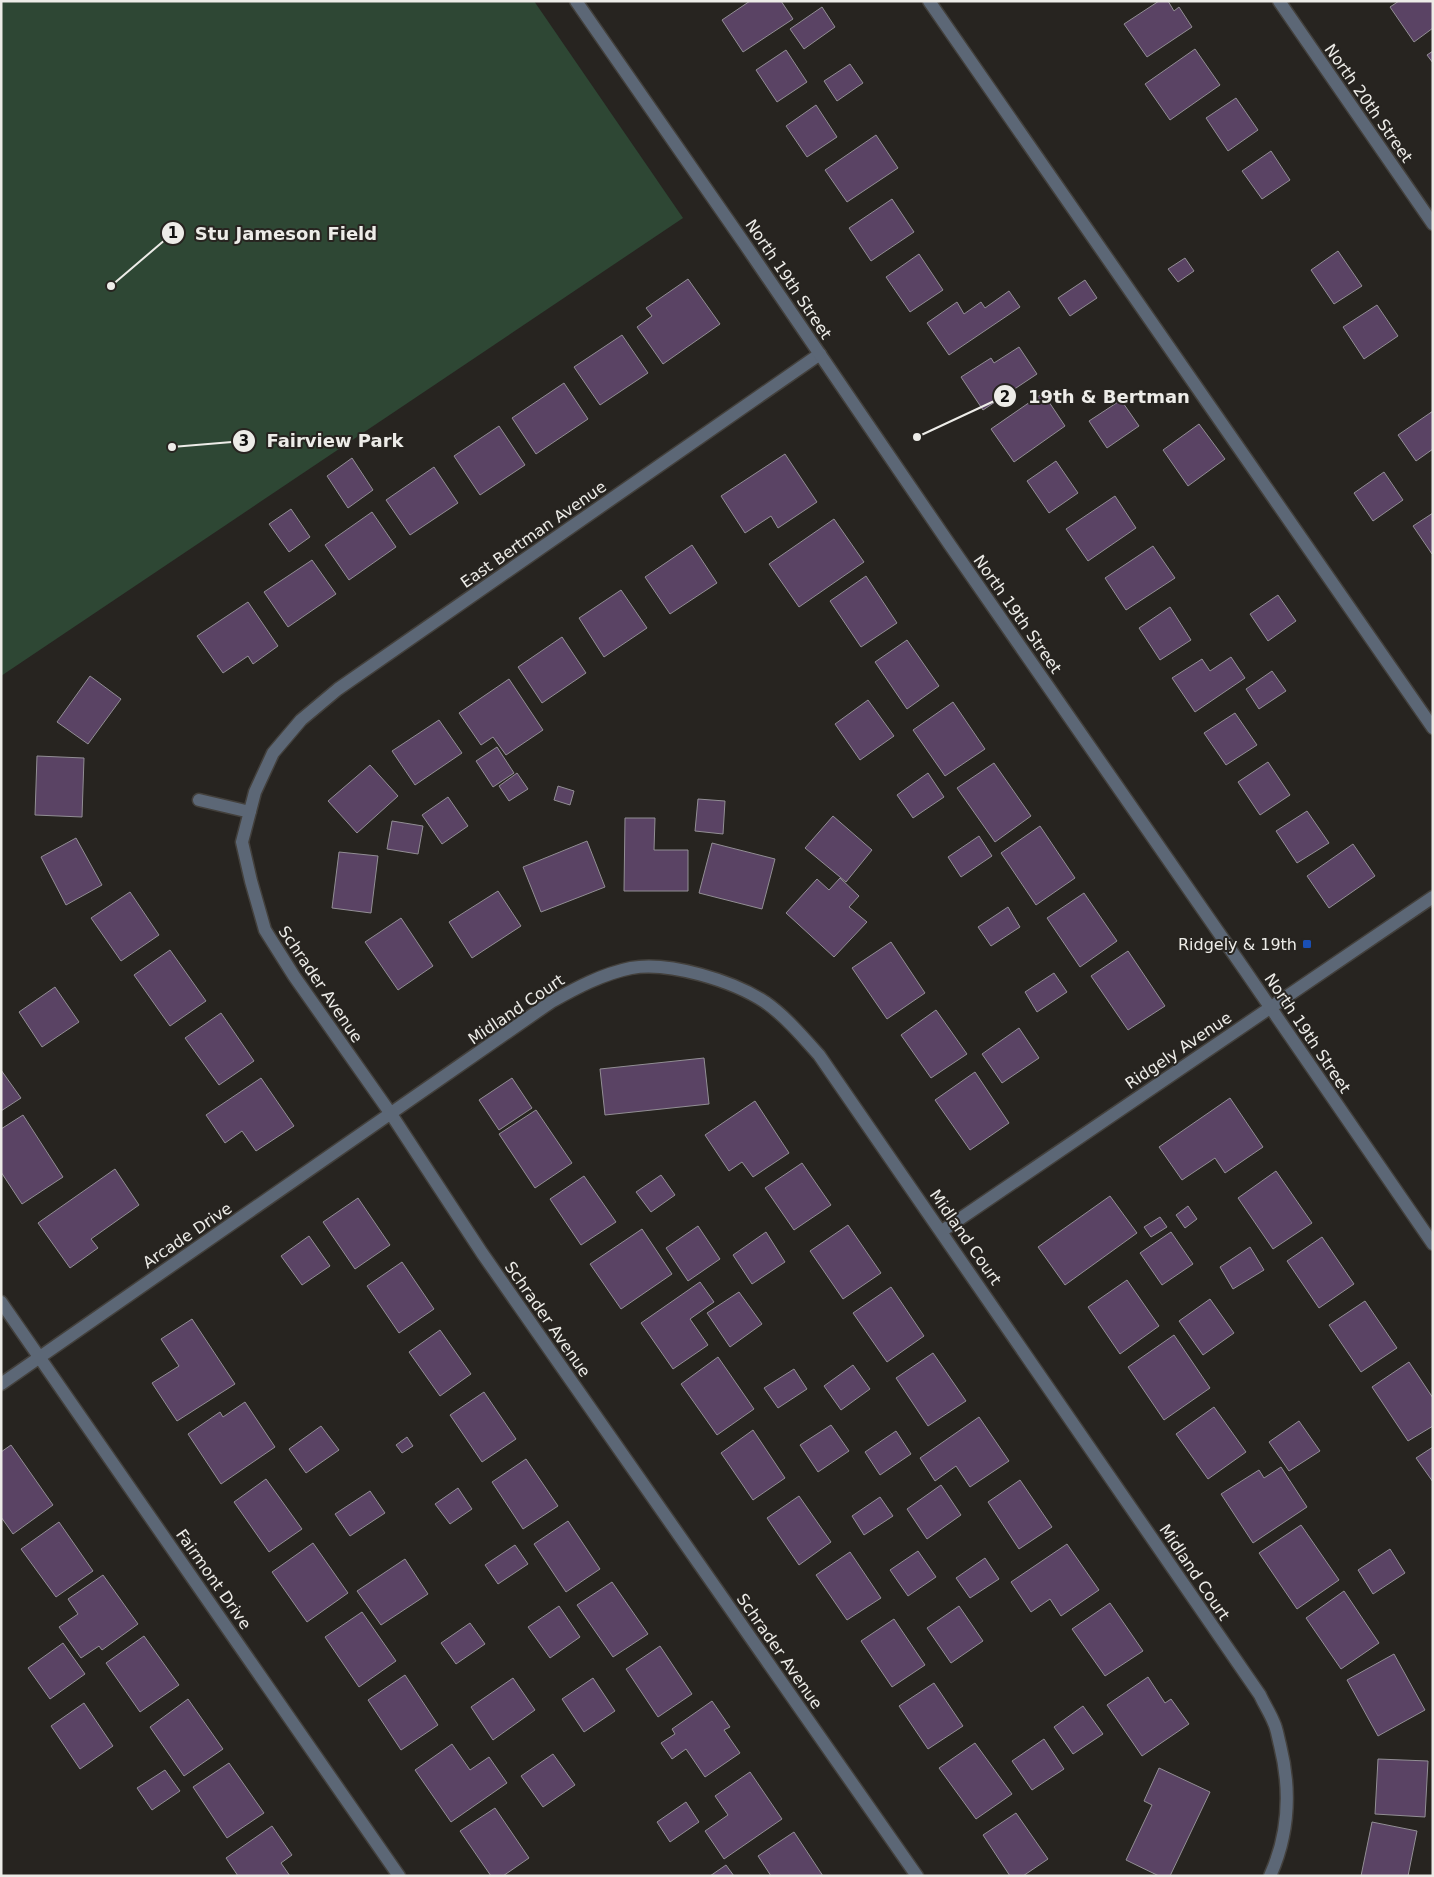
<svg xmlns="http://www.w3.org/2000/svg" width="1434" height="1877" font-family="'DejaVu Sans',sans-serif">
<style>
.green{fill:#2e4734}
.building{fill:#5a4364;stroke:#928e94}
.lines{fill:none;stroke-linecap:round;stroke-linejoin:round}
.service-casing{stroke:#43403c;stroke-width:15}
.minor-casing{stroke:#43403c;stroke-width:15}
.tertiary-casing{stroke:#43403c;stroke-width:15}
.service{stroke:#5c6776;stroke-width:12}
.minor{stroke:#5c6776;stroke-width:12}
.tertiary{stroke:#5c6776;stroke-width:12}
.transit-dot{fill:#1a4fb4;stroke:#272420;stroke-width:2}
.labels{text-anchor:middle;stroke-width:4;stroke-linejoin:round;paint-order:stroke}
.street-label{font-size:16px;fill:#edece8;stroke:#272420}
.poi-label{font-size:16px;fill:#edece8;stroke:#272420;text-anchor:end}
.leader{fill:none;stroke:#edece8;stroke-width:2}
.callout-dot{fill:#edece8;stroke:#272420;stroke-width:2}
.mark-label{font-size:15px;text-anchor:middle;font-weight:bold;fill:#111}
.callout-label{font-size:18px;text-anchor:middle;font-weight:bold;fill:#edece8;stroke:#272420;stroke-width:4;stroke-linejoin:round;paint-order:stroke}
</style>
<rect width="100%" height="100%" fill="#272420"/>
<!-- green -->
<path class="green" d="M1,1H534L683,218L1,676Z"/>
<!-- building -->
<path class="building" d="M750,1H781L793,19L743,52L722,20Z
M1159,1H1168L1174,11L1179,7L1192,27L1147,57L1124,24Z
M1399,1H1433V28L1414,42L1390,7Z
M822,7L835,27L804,49L790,29Z
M1195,49L1220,85L1170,120L1145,84Z
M786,50L807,82L777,102L756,70Z
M1433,51V63L1427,55Z
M850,64L863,83L837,101L824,81Z
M1236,98L1258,130L1228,151L1206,118Z
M816,105L837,137L807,157L786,126Z
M876,135L898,168L847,202L825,170Z
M1271,151L1290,180L1262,199L1242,171Z
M892,199L914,232L871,261L849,228Z
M1338,251L1362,286L1334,304L1311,270Z
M919,254L943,290L910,312L886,277Z
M1185,258L1194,271L1178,282L1168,269Z
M688,279L720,324L663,364L637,327L652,316L646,308Z
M1085,280L1097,298L1070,316L1058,298Z
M1009,291L1020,307L949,355L927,323L957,302L964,314L981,302L985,308Z
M1377,305L1398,336L1364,359L1343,327Z
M622,335L648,373L600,405L574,367Z
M1019,347L1037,374L983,410L961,377L991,358L994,363Z
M564,383L588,419L536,454L512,418Z
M1043,393L1065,426L1014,462L991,429Z
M1121,400L1139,426L1107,448L1089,421Z
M1433,411V449L1416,461L1398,435Z
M1199,424L1225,459L1188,486L1163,450Z
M499,426L525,465L480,495L454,456Z
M785,454L817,502L778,528L771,516L745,533L721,496Z
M352,458L373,490L348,508L327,476Z
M1056,461L1078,493L1049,513L1027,481Z
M434,467L458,503L410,535L386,500Z
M1384,472L1403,500L1373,521L1354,493Z
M1115,496L1136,528L1088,561L1066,529Z
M291,509L310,537L289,552L269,524Z
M372,512L396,547L349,580L325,545Z
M1433,513V553L1432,554L1413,526Z
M834,519L864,562L799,607L769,564Z
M692,545L717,583L670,614L645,577Z
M1153,546L1175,578L1126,610L1105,578Z
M312,560L336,594L288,627L264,592Z
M866,576L897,623L861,647L830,601Z
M621,590L647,628L604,657L579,618Z
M1278,595L1296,621L1268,641L1250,614Z
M248,602L278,646L253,664L248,656L223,673L197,636Z
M1170,607L1191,640L1160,660L1139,628Z
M562,637L586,673L542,703L518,667Z
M907,640L939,686L907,709L875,662Z
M1231,657L1245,678L1195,712L1172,678L1202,659L1210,671Z
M1272,671L1286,691L1259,709L1246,689Z
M90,676L121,699L88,744L57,722Z
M509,679L543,730L506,755L493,737L481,745L459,713Z
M868,700L894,736L860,760L835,724Z
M953,702L985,749L945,776L913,730Z
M1235,713L1257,745L1226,765L1204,733Z
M439,720L462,753L415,785L392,751Z
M497,747L514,773L493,787L476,761Z
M37,756L84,758L82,817L35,815Z
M1268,762L1290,795L1260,815L1238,782Z
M994,763L1031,816L995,842L957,788Z
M370,765L398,796L357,833L328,801Z
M517,773L528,789L509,801L499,786Z
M928,773L944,797L913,818L897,795Z
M558,786L574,791L570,805L554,800Z
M448,797L468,826L442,844L422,815Z
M698,799L725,801L723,834L695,831Z
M1307,811L1329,843L1297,863L1276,831Z
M833,816L872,850L846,882L805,848Z
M625,818H655L654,850H688V891H624Z
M392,821L423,826L418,854L387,849Z
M1040,826L1075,878L1036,905L1001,853Z
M979,836L992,856L961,877L948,857Z
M76,838L102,885L66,905L41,857Z
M587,841L605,887L541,912L523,867Z
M712,843L775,859L762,909L699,893Z
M1353,844L1375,876L1329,908L1307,876Z
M339,852L378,856L371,913L332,908Z
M840,878L859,896L849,907L867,922L834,957L786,913L817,879L829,890Z
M498,891L521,926L472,958L449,922Z
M130,892L159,935L121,961L91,918Z
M1084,893L1117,941L1080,967L1047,918Z
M1008,907L1020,927L991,946L978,927Z
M401,918L433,966L398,990L365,942Z
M891,942L925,993L887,1019L852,968Z
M170,950L206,1001L170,1026L134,975Z
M1128,951L1165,1006L1128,1030L1091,976Z
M1054,973L1067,992L1037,1012L1025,992Z
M55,987L79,1022L42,1047L19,1012Z
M936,1010L967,1054L931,1078L901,1035Z
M221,1013L254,1061L219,1085L185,1038Z
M1019,1028L1039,1058L1002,1083L982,1054Z
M704,1058L709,1104L605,1115L600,1069Z
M1,1070L21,1098L1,1111Z
M975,1072L1009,1123L970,1150L935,1100Z
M261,1078L294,1126L256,1151L242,1131L225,1143L206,1115Z
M512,1078L532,1108L499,1130L479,1100Z
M1230,1098L1263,1147L1225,1173L1215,1158L1182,1180L1159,1147Z
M755,1101L789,1153L753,1177L742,1162L729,1171L705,1135Z
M536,1110L572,1163L535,1188L499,1134Z
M23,1115L63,1177L22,1204L1,1172V1129Z
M802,1163L831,1205L794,1230L765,1188Z
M115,1169L139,1205L91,1239L98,1248L70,1268L38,1223Z
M1276,1171L1312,1223L1273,1249L1238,1198Z
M661,1175L675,1195L651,1212L636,1192Z
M584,1176L616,1222L581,1245L550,1199Z
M1110,1196L1137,1233L1065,1285L1038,1247Z
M358,1198L390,1245L355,1269L323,1222Z
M1188,1206L1197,1219L1185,1228L1176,1215Z
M1160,1217L1167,1227L1151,1237L1144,1227Z
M848,1225L881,1273L843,1299L810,1251Z
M698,1226L720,1259L688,1281L666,1248Z
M642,1229L672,1274L621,1309L590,1264Z
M766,1232L785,1262L752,1284L733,1255Z
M1171,1232L1193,1264L1162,1285L1140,1253Z
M309,1236L330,1266L302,1285L281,1256Z
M1322,1237L1354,1284L1319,1308L1287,1261Z
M1250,1247L1264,1270L1233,1289L1220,1267Z
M402,1262L434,1309L399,1333L367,1286Z
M1127,1280L1159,1326L1120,1354L1088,1307Z
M700,1282L714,1302L690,1319L708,1345L673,1369L641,1323Z
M891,1287L924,1336L887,1362L853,1313Z
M739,1292L762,1324L730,1347L707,1313Z
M1210,1299L1234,1333L1203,1355L1179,1321Z
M1365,1301L1397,1348L1361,1372L1329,1325Z
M192,1319L235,1384L177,1421L152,1383L179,1366L161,1339Z
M440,1330L471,1374L440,1396L409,1352Z
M1174,1335L1210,1388L1164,1420L1128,1367Z
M933,1353L966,1401L928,1426L896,1378Z
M718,1357L754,1409L717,1435L681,1384Z
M1409,1362L1433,1398V1426L1408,1441L1372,1387Z
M853,1365L870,1389L841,1410L824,1386Z
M794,1369L807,1389L778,1408L764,1388Z
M484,1392L516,1439L482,1462L450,1415Z
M245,1402L275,1447L221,1484L188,1434L220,1412L223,1417Z
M1214,1407L1246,1452L1208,1479L1176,1434Z
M979,1417L1009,1461L970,1487L956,1466L935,1481L920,1458Z
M1299,1421L1320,1451L1289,1471L1269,1442Z
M831,1425L849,1451L818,1472L800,1445Z
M321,1426L339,1450L306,1473L289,1449Z
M753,1430L785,1478L753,1500L721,1453Z
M896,1431L911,1454L880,1475L865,1452Z
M407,1437L413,1446L402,1453L396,1445Z
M11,1445L53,1505L13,1534L1,1517V1452Z
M1433,1447V1482L1416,1458Z
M526,1459L558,1506L523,1529L492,1482Z
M1281,1467L1307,1507L1253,1543L1221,1494L1259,1470L1264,1478Z
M266,1479L302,1529L269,1552L234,1502Z
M1020,1480L1052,1527L1019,1549L988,1502Z
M941,1485L961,1515L927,1539L907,1509Z
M458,1488L472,1509L450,1524L435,1504Z
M370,1491L385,1513L350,1536L335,1514Z
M799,1496L831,1542L799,1565L767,1518Z
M880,1497L893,1516L864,1535L852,1516Z
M568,1521L600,1569L566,1592L534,1544Z
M59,1522L93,1571L56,1597L21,1549Z
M1301,1525L1339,1580L1297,1609L1259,1553Z
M313,1543L348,1593L307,1622L272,1572Z
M1067,1544L1099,1590L1061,1616L1050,1599L1031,1612L1011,1582Z
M515,1545L528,1564L498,1584L485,1565Z
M1390,1549L1405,1573L1373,1594L1358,1570Z
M918,1551L936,1577L908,1596L890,1570Z
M850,1552L881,1598L847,1620L816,1575Z
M985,1558L999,1579L970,1598L956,1578Z
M405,1559L428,1594L381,1625L357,1591Z
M103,1575L138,1624L102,1650L99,1646L81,1658L59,1627L78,1614L68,1599Z
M612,1582L648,1634L613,1657L577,1605Z
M1344,1591L1379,1643L1341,1669L1306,1618Z
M1110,1603L1143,1651L1105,1676L1072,1629Z
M559,1606L580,1637L550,1658L528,1627Z
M959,1606L983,1641L951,1663L927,1628Z
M362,1612L396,1661L359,1687L325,1637Z
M894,1619L925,1665L892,1687L861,1641Z
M470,1623L485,1644L456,1664L441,1643Z
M144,1636L179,1685L140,1712L106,1663Z
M63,1643L85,1674L50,1699L28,1668Z
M660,1646L692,1694L658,1717L626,1669Z
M1394,1654L1425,1710L1378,1736L1347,1680Z
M405,1675L438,1725L401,1750L368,1700Z
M1148,1677L1165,1703L1171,1699L1189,1724L1142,1756L1107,1705Z
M513,1678L535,1710L493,1740L471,1707Z
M593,1678L615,1711L584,1732L562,1699Z
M934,1683L963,1726L928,1749L899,1706Z
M188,1699L223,1749L184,1776L150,1727Z
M712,1701L730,1727L724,1730L740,1753L705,1777L686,1749L672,1759L661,1743L675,1734L672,1729Z
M84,1703L113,1746L80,1769L51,1726Z
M1083,1706L1103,1734L1073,1754L1054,1727Z
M1044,1739L1064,1769L1032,1790L1012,1761Z
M975,1743L1012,1794L976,1819L939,1768Z
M452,1744L470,1770L489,1757L507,1783L451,1822L415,1770Z
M553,1754L575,1785L543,1807L521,1776Z
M1378,1759L1428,1761L1425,1817L1375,1814Z
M229,1763L264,1813L227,1838L193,1787Z
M1159,1768L1210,1792L1170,1876H1159L1126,1860L1152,1805L1144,1801Z
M165,1770L180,1791L152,1810L137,1788Z
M750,1772L782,1819L724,1859L705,1831L728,1815L715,1796Z
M686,1802L699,1822L670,1842L657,1822Z
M495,1808L529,1858L503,1876H491L460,1831Z
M1016,1813L1048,1859L1023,1876H1010L983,1835Z
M1372,1822L1417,1831L1408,1876H1361Z
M272,1826L292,1855L281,1863L290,1876H238L226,1858Z
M794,1832L823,1876H771L758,1856Z
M726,1865L734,1876H710Z"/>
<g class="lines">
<!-- service casing -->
<g class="service-casing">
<path id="service" d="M929,1L1433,728"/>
</g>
<!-- minor casing -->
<g class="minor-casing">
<path id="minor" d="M1279,1L1433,224
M820,354L338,689L301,720L273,753L255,792L242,842L251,881L265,930L294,976L391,1114L482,1253L917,1876
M199,800L250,812
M942,1231L1433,897
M1,1302L399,1876
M1,1384L551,1002C576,988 602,974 631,968C669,961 733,981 765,1002C785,1016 803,1037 819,1055L1260,1695C1264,1704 1270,1713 1274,1723C1277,1729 1278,1738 1280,1745C1291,1789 1289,1834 1270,1876"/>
</g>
<!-- tertiary casing -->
<g class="tertiary-casing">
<path id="tertiary" d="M576,1L744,243L950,545L1244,969L1433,1244"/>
</g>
<!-- service -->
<use href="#service" class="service"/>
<!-- minor -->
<use href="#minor" class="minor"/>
<!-- tertiary -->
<use href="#tertiary" class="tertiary"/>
</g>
<!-- markers -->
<rect class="transit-dot" x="1302" y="939" width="10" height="10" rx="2.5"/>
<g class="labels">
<!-- street labels -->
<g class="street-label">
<text transform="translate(1369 103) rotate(55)" y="6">North 20th Street</text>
<text transform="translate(789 279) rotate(56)" y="6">North 19th Street</text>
<text transform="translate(533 534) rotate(-35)" y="6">East Bertman Avenue</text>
<text transform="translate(1018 614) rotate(55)" y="6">North 19th Street</text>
<text transform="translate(321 984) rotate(56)" y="6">Schrader Avenue</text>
<text transform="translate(516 1009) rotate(-34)" y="6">Midland Court</text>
<text transform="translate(1308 1033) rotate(56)" y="6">North 19th Street</text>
<text transform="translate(1178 1050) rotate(-34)" y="6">Ridgely Avenue</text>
<text transform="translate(187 1235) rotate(-34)" y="6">Arcade Drive</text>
<text transform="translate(966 1237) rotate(55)" y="6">Midland Court</text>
<text transform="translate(548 1319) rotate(55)" y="6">Schrader Avenue</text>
<text transform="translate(1195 1572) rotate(56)" y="6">Midland Court</text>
<text transform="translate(214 1579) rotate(55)" y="6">Fairmont Drive</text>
<text transform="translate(780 1651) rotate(55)" y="6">Schrader Avenue</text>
</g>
<!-- poi labels -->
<g class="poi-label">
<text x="1297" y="950">Ridgely &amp; 19th</text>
</g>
</g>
<!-- callouts -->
<path class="leader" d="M111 286L173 233M917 437L1005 396M172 447L244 441"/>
<g class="callout-dot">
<circle cx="111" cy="286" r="5"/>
<circle cx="917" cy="437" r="5"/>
<circle cx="172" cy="447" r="5"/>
<circle cx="173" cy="233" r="12"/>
<circle cx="1005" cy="396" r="12"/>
<circle cx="244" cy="441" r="12"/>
</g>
<g class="mark-label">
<text x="173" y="238">1</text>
<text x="1005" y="402">2</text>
<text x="244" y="446">3</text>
</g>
<g class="callout-label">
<text x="286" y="240">Stu Jameson Field</text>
<text x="1109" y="403">19th &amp; Bertman</text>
<text x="335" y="447">Fairview Park</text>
</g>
<!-- border -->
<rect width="1434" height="1877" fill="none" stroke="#edece8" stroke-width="5"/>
</svg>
